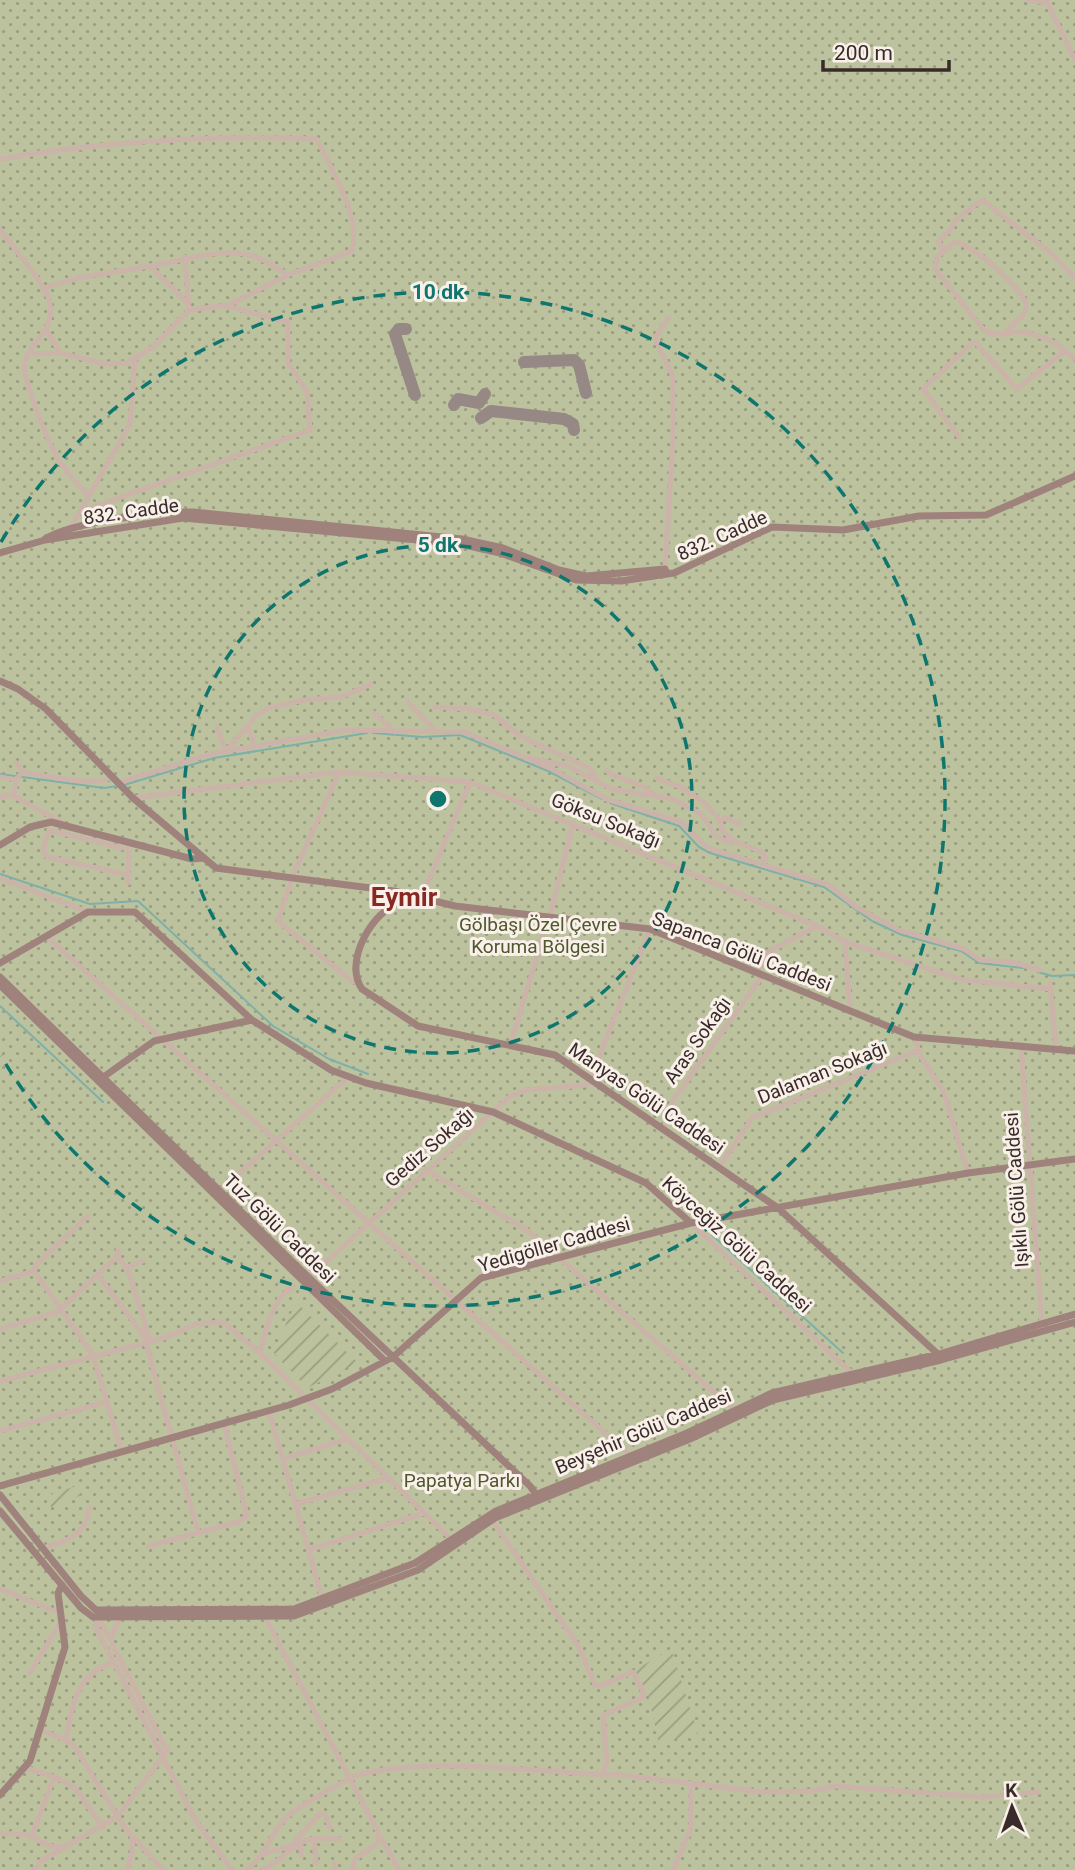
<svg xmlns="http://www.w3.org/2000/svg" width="1075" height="1870" font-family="Roboto,sans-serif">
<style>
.park{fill:url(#park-dots)}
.garden{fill:url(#garden-furrows)}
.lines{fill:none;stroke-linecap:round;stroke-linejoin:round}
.stream{stroke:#7db0a9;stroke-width:2}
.taxiway{stroke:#968884;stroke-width:12}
.street{stroke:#cbb3a9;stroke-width:5}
.secondary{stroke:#9f827b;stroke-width:7}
.ring{fill:none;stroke:#0f766e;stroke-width:3.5;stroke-dasharray:12 9}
.labels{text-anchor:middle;stroke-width:6;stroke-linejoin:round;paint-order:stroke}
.street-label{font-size:19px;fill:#382b29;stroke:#faf0ea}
.park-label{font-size:19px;fill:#4e572d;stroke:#faf0ea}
.district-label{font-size:26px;font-weight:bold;fill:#872922;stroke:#faf0ea}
.centre{fill:#0f766e;stroke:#faf0ea;stroke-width:3.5}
.ring-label{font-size:21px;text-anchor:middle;font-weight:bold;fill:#0f766e;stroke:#faf0ea;stroke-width:6;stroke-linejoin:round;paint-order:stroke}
</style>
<defs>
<pattern id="park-dots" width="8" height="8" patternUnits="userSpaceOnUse" patternTransform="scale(1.75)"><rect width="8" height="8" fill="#bcc29e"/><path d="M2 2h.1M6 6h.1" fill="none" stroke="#9a9e81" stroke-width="1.8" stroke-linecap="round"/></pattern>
<pattern id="garden-furrows" width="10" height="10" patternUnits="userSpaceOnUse" patternTransform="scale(1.75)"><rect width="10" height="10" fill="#bcc29e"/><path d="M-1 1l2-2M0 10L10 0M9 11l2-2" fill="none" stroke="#9a9e81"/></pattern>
</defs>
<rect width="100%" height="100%" fill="#f3e5de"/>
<!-- park -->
<path class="park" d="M0,0H1075V1870H0Z"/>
<!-- garden -->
<path class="garden" d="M296,1302L358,1363L307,1388L273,1352Z
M79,1485L82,1495L51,1507L47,1496Z
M671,1649L698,1733L659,1744L648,1694L635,1670Z"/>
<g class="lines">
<!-- stream -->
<path class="stream" d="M373,733L422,737L460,735L548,771L602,799
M0,774L104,788L118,786
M124,785L214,758L367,733
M610,803L679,826L699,847L710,853L824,887L872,921L902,935L961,951L979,963L1023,968
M0,874L90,904L138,901L273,1026L329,1059L368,1074
M1038,972L1052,976L1075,975
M0,1006L103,1102
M712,1226V1235L843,1353"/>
<!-- taxiway -->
<path class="taxiway" d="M406,329H399L395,334L415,395
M524,362L574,360L579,365L586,393
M454,405L458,399L479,403L485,394
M481,418L491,411L564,419L573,424L574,430"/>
<!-- street -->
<path class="street" d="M1028,0L1048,3
M1046,0L1075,60
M0,159C102,142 214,135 317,139C332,171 361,215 352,251L288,275C274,266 261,257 245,254C214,250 184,260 155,265C117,273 82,274 45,288
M0,229C13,249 47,284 50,304C54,334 29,341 25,362C21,379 50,446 60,462C68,474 78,485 88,495
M944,249L938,242L952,228L954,221L982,200L1052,254L1075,278
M185,257L189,310
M150,266L187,302
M46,329L60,353
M1004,335C1009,324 1028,318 1026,304C1023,289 967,238 953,243L937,257L935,269L984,330C996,337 1004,333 1017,332C1033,331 1054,341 1065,351
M28,354L61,353L106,364L127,363L153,347L189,310L229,305L288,275
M959,437L923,389L972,343H976L1017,389L1062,353L1067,352L1075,359
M79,512L310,430L307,392L288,363V322L226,306
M70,529L130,424L135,360
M665,569L673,439V377L655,338L668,318
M408,702L436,732
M435,707L469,709L494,715L520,736L589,768L598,781
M374,713L395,732
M247,726L255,747
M217,728L226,751L257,715L268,708L304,700L341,697L371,684
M528,758L568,766L612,789L673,799L701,814L716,836L730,843L734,841L723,831L718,818L704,803L683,788L656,778
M16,763L23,772
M607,771C621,782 640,780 653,794
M339,772L292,878L278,921L353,982
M0,777L16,780
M118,783L210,754L346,730L464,732L552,769L606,799L681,822L708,848L829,885L856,907L899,930L964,949L980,960L1012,962L1040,970
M0,797L12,795L63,823
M14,797L16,779L23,772C43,775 96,788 111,777
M133,798L339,772L470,782L817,926L845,942L963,980L1051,989
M719,823L725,817L739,824
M734,841L762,852L766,858L762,863
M123,848L49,830L43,849L47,857L124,874
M0,878L88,912
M128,883L129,843
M421,898L470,782
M47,937L631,1456
M845,942L850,1011
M756,973L768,952L817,926
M1050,983L1056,1049
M914,1037L921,1057L944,1092L968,1173
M510,1045L552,908L573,823
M1021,1046L1042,1326
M590,1079L650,929
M665,1128L672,1102L763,975
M720,1166L752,1118L919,1050
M426,1170L528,1231L735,1410
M219,1191L347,1078
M691,1223L854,1375
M118,1256L130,1275L150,1341
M127,1267L143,1261
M34,1271L93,1355L122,1452
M34,1271L36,1265L88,1216
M98,1275L144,1336L198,1532
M306,1280L509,1097L526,1090L586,1085L594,1081
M0,1281L34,1271
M0,1329L57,1312L118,1256V1249
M260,1353C264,1335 275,1292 294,1287
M0,1381L164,1338L196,1324L223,1322L260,1353L451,1539
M269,1411L322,1598
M0,1431L106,1402
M282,1459L347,1439
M296,1504L388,1478
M492,1520L579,1647L595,1685L600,1686L633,1672L644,1693L642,1698L603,1715L607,1762L603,1775
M149,1546L238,1522L247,1516L224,1423
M43,1548C67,1541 86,1536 89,1508
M309,1550L424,1513
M0,1589L62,1614
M265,1617L378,1832V1843L355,1859L352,1870
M99,1625L95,1626L196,1821L232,1870
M110,1640L119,1619
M30,1673L62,1619
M40,1729L73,1744L125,1828L163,1870
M66,1739C73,1703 76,1674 114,1662
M26,1768L57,1778L75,1788L103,1827
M0,1833L29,1835L49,1846L64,1847
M32,1836L54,1777
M381,1837L399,1870
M314,1838L316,1863
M291,1846L301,1848V1855
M263,1854L291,1846L320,1813L325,1815L330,1828
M34,1870L41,1861L118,1816L167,1751L102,1624L99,1625L95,1617
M127,1870L132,1852V1836
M247,1870C267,1854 272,1827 293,1812C299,1807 352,1776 357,1775C419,1760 487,1767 550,1771C572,1772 592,1776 614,1774L761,1792L811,1791L836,1786L982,1797L1039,1792
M262,1870C297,1852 293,1833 340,1839
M335,1870V1864
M673,1870L691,1828V1783"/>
<!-- secondary -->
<path class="secondary" d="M45,539C72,522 160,511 193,512L462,539L503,548L559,570L586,576L665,569L666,572
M0,553L45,540L183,518L460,544L500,553L576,580L621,581L674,573L772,527L843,530L919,516L986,515L1075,476
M0,681L18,689L46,709L133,798L216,868L394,891L455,906L650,929L914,1037L1075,1051
M0,845L30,827L51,822L192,859L204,858
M417,899C412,900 406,900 401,902C372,911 343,962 362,989L418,1026L555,1055L778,1208L940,1356
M0,963L88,912H135L252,1020L331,1070L366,1083L493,1112L646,1183L691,1223
M0,977L303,1272L530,1486L537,1496
M0,985L385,1361
M102,1078L154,1041L252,1020
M0,1486L289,1405L332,1389L393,1357L481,1278L691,1223L968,1173L1075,1159
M0,1495L81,1596L96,1610L294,1609L415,1563L496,1511L687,1433L772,1393L939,1354L1075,1314
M0,1511L81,1608L93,1617L294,1616L418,1570L495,1518L690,1439L773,1400L941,1360L1075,1322
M0,1795L30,1761L65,1647L58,1593L62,1585"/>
</g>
<!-- distance rings -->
<g class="ring">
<circle cx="438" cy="799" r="254"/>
<path d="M1 542A507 507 0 1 1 1 1056"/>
</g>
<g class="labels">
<!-- street labels -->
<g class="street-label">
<text transform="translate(131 511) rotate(-8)" y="7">832. Cadde</text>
<text transform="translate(722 535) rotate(-24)" y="7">832. Cadde</text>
<text transform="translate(606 820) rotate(22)" y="7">Göksu Sokağı</text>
<text transform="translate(742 951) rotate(21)" y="7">Sapanca Gölü Caddesi</text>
<text transform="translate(697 1040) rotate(-55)" y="7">Aras Sokağı</text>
<text transform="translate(822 1072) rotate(-22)" y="7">Dalaman Sokağı</text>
<text transform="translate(647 1098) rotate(34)" y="7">Manyas Gölü Caddesi</text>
<text transform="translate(429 1147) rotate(-41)" y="7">Gediz Sokağı</text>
<text transform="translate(1016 1190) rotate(-94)" y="7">Işıklı Gölü Caddesi</text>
<text transform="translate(280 1228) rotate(44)" y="7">Tuz Gölü Caddesi</text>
<text transform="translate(554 1244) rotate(-16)" y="7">Yedigöller Caddesi</text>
<text transform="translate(737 1244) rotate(42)" y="7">Köyceğiz Gölü Caddesi</text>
<text transform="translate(643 1431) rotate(-23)" y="7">Beyşehir Gölü Caddesi</text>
</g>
<!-- park labels -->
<g class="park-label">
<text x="538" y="931">Gölbaşı Özel Çevre<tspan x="538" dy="22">Koruma Bölgesi</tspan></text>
<text x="462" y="1487">Papatya Parkı</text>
</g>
<!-- district labels -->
<g class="district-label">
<text x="404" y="906">Eymir</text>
</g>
</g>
<circle cx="438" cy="799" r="10" class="centre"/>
<g class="ring-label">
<text x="438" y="299">10 dk</text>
<text x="438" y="552">5 dk</text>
</g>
<!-- north arrow -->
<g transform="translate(1012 1807) rotate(358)" stroke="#faf0ea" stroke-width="5" paint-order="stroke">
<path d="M0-5L12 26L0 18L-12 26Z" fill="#382b29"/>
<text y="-10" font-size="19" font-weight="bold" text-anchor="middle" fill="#382b29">K</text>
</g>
<!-- scale -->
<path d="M823 60v10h126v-10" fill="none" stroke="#382b29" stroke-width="3.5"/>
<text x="834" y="60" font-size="21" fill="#382b29" stroke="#faf0ea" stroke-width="5" paint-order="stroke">200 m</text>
</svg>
